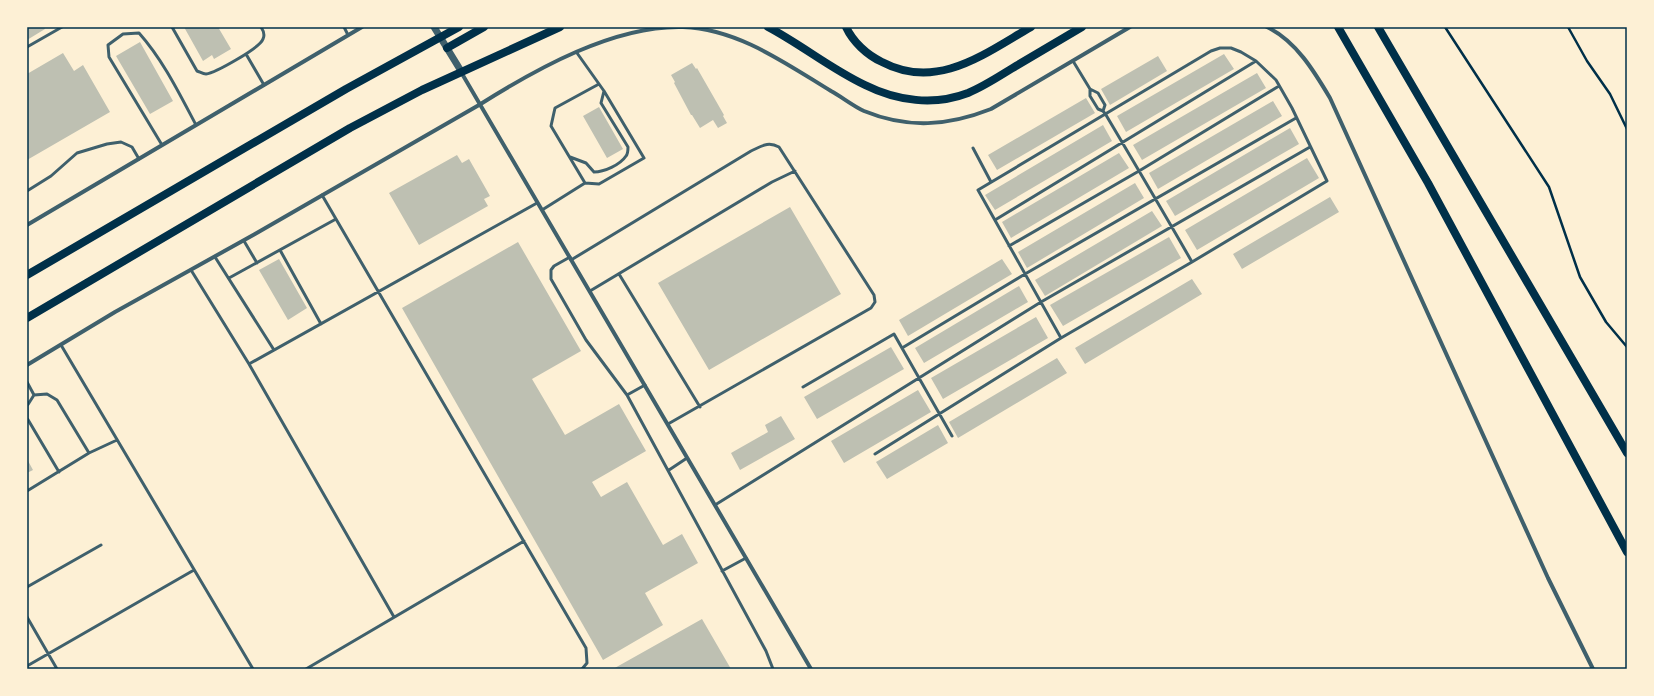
<svg xmlns="http://www.w3.org/2000/svg" width="1654" height="696" font-family="'Source Sans 3',sans-serif">
<style>
.building{fill:#bec0b2}
.lines{fill:none;stroke-linecap:round;stroke-linejoin:round}
.path{stroke:#003049;stroke-width:2.5}
.service{stroke:#3f606c;stroke-width:3}
.minor{stroke:#3f606c;stroke-width:4}
.tertiary{stroke:#3f606c;stroke-width:7}
.secondary{stroke:#003049;stroke-width:8}
.neatline{fill:none;stroke:#003049;stroke-width:1.5}
</style>
<rect width="100%" height="100%" fill="#fdf0d5"/>
<!-- building -->
<path class="building" d="M27,27H44L45,29L27,40Z
M184,27H218L231,49L214,59L212,55L203,61Z
M140,42L173,101L150,114L116,56Z
M63,53L74,71L83,65L110,112L27,160V74Z
M1224,54L1234,69L1126,132L1117,116Z
M1158,56L1167,71L1110,105L1101,89Z
M692,63L696,69L697,68L724,115L723,116L727,123L718,128L713,120L700,128L692,115H691L674,83L675,82L671,75Z
M1257,73L1266,88L1142,160L1133,145Z
M1086,98L1095,113L997,170L988,155Z
M1273,101L1282,116L1158,189L1149,173Z
M599,107L623,149L607,158L583,116Z
M1103,125L1112,141L995,210L985,195Z
M1290,128L1299,144L1175,216L1166,201Z
M1119,153L1129,168L1011,238L1002,222Z
M457,155L462,163L469,159L490,196L484,199L488,206L419,245L389,193Z
M1307,158L1319,178L1197,250L1185,230Z
M1135,183L1144,198L1027,268L1018,252Z
M1330,197L1339,212L1242,269L1233,254Z
M790,207L841,294L709,370L658,283Z
M1152,211L1162,226L1045,296L1035,280Z
M1169,237L1181,258L1063,326L1050,305Z
M518,242L581,351L532,379L565,435L619,404L646,451L592,482L601,497L627,482L663,545L682,534L698,563L645,593L663,625L603,660L402,308Z
M279,259L307,308L288,320L259,270Z
M1002,259L1012,274L908,336L899,320Z
M1192,279L1202,294L1085,364L1075,348Z
M1019,286L1028,302L924,363L915,348Z
M1036,317L1048,338L943,399L931,378Z
M891,347L904,369L817,419L804,397Z
M1057,358L1067,373L958,438L949,422Z
M918,390L931,412L844,463L831,441Z
M781,416L795,439L740,470L731,453L768,432L765,425Z
M938,425L948,443L887,479L876,462Z
M27,459L33,470L27,473Z
M702,619L731,669H613Z"/>
<g class="lines">
<!-- path -->
<path class="path" d="M1445,27L1549,187L1580,277L1606,322L1627,347
M1568,27L1587,61L1610,94L1627,129"/>
<!-- service -->
<path class="service" d="M172,27L197,71C200,72 203,74 206,74C215,73 260,48 263,39C265,35 263,30 261,27
M344,27L348,35
M27,47L62,27
M246,54L264,85
M1073,61L1090,89L1098,93L1105,105L1103,111L1098,109L1090,96V89
M1103,111L1106,115C1135,164 1164,213 1192,262L1327,181L1292,108L1276,80L1256,61L1241,52L1231,48H1220L1211,51L978,190L1061,338L1192,262
M162,145L109,57L108,45L123,34L139,33C163,60 179,93 196,125
M973,148L991,182
M570,157L586,163L594,172C604,172 620,165 626,156C628,154 628,150 628,147L601,103L604,91
M585,183L551,126L555,108L599,84
M27,191L51,176L77,153L107,144L121,142L132,147L139,159
M322,195L586,648L587,663L582,669
M542,210L585,183L599,184L644,158L604,91L577,53
M995,220L1256,61
M244,241L257,263
M1009,246L1139,171L1279,86
M280,250L321,324
M215,257L274,350
M570,257L554,266L551,270V279L586,340L627,395L766,651L773,669
M571,260L751,151C762,146 768,141 779,147L874,295L875,302L871,308L668,424
M191,270L249,364
M619,274L700,407
M229,278L336,219
M590,291L772,182L795,171
M61,345L253,669
M902,348L1025,274L1296,118
M27,382L34,395L47,394L57,400L89,453
M803,387L894,334L952,436
M34,395L27,406V418L59,472
M627,395L645,385
M875,454L1061,338
M669,470L687,458
M27,491L89,453L117,440
M715,505L1041,302L1310,147
M722,571L746,558
M27,587L101,545
M27,617L57,669
M394,617L249,364L537,203
M27,666L194,570
M306,669L524,541"/>
<!-- minor -->
<path class="minor" d="M1267,27C1296,41 1314,71 1330,98L1548,578L1593,669
M461,72L811,669
M27,225L362,27
M27,365L115,312L255,234L479,105C536,69 614,25 683,27C738,29 785,63 831,91C842,97 853,106 864,111C908,129 948,126 991,109L1130,27"/>
<!-- tertiary -->
<path class="tertiary" d="M434,27L461,71"/>
<!-- secondary -->
<path class="secondary" d="M768,27C802,45 831,69 865,85C897,101 934,106 968,93C985,86 1001,75 1016,66C1038,53 1060,40 1082,27
M846,27C853,42 867,55 882,62C937,91 984,54 1031,27
M1338,27L1428,183L1627,552
M1378,27L1627,453
M447,48L484,27
M27,275L346,89L459,27
M27,318L350,128L422,90L560,27"/>
</g>
<!-- border -->
<rect width="1654" height="696" fill="none" stroke="#fdf0d5" stroke-width="56"/>
<rect x="28" y="28" width="1598" height="640" class="neatline"/>
</svg>
